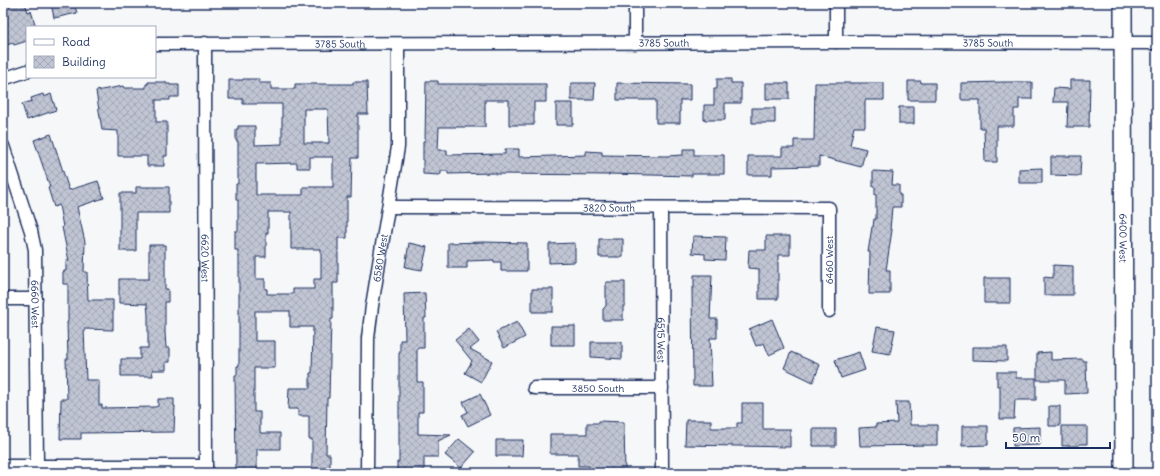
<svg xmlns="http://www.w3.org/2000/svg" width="1160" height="476" font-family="Delius,sans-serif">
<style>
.building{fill:url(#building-cross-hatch);stroke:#1b2f5e;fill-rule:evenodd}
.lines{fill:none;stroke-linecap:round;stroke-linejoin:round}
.street-casing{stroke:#1b2f5e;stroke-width:15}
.secondary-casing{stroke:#1b2f5e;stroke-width:20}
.street{stroke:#fff;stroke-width:12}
.secondary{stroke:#fff;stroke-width:17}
.labels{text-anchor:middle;stroke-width:3;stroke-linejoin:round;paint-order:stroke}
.street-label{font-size:10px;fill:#1b2f5e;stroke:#fff}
</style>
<defs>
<pattern id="building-cross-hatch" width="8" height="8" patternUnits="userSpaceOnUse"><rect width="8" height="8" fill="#c0c4d3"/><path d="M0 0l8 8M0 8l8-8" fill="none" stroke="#a4a9b8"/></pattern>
</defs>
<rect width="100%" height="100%" fill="#f6f7f9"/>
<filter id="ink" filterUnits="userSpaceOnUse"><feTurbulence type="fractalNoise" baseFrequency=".025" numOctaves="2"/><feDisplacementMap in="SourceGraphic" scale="8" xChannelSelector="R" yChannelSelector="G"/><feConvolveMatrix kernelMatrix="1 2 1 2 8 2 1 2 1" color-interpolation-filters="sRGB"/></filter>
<g filter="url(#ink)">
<!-- building -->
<path class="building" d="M18,3H25L28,12L31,11L36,27H27V41L14,45L13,43L3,46V17L7,15L4,7Z
M51,3H74L77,13L54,18Z
M243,79H259V83H271V89H295V84H353V82H367L368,114H358V158H352L351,197H347V238H338V283H333V319H331L329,398H327L326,454H330V473H312V439H309V416H298V409H288L289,388H310V373H312L313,327H290V311H255V341H275V368H254V412H260V433H280V449H257V473H236L235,375H237V366H239V256H238V250H235V231H238V200H236V184H238V141H236V129H238V126H255V145L282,144V104H243V99H229V80H243ZM304,109H328L329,143H304ZM310,157H333V187H303V195H256V164L297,163V168H310ZM268,212H291V249H321V279H314V289H293V294H267V289H265V279H256V257H266V233H268Z
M717,79H731V83H741V103H725V120H704V105H714V89H717Z
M1070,80H1090L1089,127H1067L1068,102H1053L1054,88L1070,89Z
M426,81H438V84H546V102H534V125H509V100H485V127H439L438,150H447V155L505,154V149H519V157L586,155V151L602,152V155L666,156L683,155V149H694V155H724V174H692V176L609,174V175L496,174V173L448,174V171H441V174L439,175L423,174V141H425Z
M908,81H921V83H935V100H908Z
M148,82H166V84H170V85H179V97H170V100H156V122H167V156H164V166H147V156H118V131L102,130L96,91L123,86L124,88H146V84H148Z
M1003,82H1032V99H1019V109H1014V126H997V162H985L984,128H980V100H961V83Z
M571,83H595L594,100H571Z
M617,83L690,84V100H680V123H656V100H617Z
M766,83H789V99H766Z
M815,83H884V100H865V127H854L850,145L866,149L861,167L819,156V166L772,167V175H748V156H782V148H794V140H814Z
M43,94L44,97L51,94L56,110L27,120L22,104L32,101L31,98Z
M556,103H573V125H556Z
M899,107H914V124H899Z
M752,108H775V123H752Z
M51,134L69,190L98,181L104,198L77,207L85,242L84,272H87L88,300H113V330L84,329L86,380H99V405H102V408L155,407L158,406V399H174V406H175L174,432L81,433V439H60L61,399H67L66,359H68L67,322H68V284H63V271H66V261H69L62,227H63L59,205L54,207L48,188L50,187L34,140Z
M1056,156H1081L1080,176L1051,175V157H1056Z
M1042,168V183H1019V169Z
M873,171L893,172L892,185H899V195H901V207H892L890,230H892L886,270H890V294H869L870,252H868L872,227H873L874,219H876V195H875V187H873Z
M136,187H169V213H136V251H120V193H136Z
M693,236L726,237L725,260L705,259V254L692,253Z
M766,236H790V255H778V299H759V269L748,268L749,250H766Z
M599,239H623V257H599Z
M483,242L527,243V271H501V262H494V260L467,261V268H448V243Z
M409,243L427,247L422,270L405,267Z
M575,243V262L549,263V244Z
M149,245H165V289H168V302H165V332L166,348H170V362H166V370H152L153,376H121V359H140V348H148V315L147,304L119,303V279H149Z
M1053,265L1073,266V295H1044V277L1053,278Z
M694,275H712L710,319H717V338H710L712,386H693L692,288H694Z
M984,278H1010V303H984Z
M606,282H625V306H623V320H603V309L606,306Z
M532,289H553V312H532Z
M425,293L426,318H424V348H417V382H423V412H418V434L451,435L438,441V457H424V473H397V462H399V353H400V340H405L404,294Z
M772,319L784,348L769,355L764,343L756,346L749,329Z
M517,322L525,337L504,348L496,332Z
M551,326H575V345H551Z
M877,327L895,330L890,354L872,351Z
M469,329L479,342L470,349L492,361L481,382L465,373L472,361L455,340Z
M591,342H622V359L591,357Z
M972,347H1007V361L972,360Z
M791,352L820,365L813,382L784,368Z
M859,352L865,370L841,378L835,360Z
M1051,352V360L1083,359V361H1086L1087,393L1065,394V380H1037V353Z
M997,372H1016V378H1036V400H1015L1014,419H1000V386H997Z
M480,394L490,415L468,426L462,415L468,412L463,402Z
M896,402H909L910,425H937V445L860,446L859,428L876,427V424L897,423Z
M742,403H763V429H790V447L685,445L686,420H711V428H737V423H742Z
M1049,406H1060V426H1049Z
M599,421L624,422L625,473L589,472V466H578V454H550V434H587V423H599Z
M962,426H988V445L962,446Z
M1062,426H1087V444H1079V446H1062Z
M1040,427V445L1013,446V428Z
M813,429H836V446H813Z
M459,439L475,452L461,468L445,455Z
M496,440H523L522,456H496Z"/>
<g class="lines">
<!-- street casing -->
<g class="street-casing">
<g id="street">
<path d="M635,3V43"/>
<path d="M836,3V42"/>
<path id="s1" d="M205,43L206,473"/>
<path id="s2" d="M155,44L836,42L1157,43"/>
<path d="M3,79L27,71"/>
<path id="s3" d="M3,146L31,231L35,250L37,466"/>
<path id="s4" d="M389,207L829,208V311"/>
<path id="s5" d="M661,208L662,473"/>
<path d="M3,299H36"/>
<path id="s6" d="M534,388H662"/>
<path d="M3,466H206"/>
<path id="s7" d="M367,473L368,338L372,306L398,147V44"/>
</g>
</g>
<!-- secondary casing -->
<g class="secondary-casing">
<g id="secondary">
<path id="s8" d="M1123,3L1124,473"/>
</g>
</g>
<!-- street -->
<use href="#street" class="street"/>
<!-- secondary -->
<use href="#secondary" class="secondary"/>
</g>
</g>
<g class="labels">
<!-- street labels -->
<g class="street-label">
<text dy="4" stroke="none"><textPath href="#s2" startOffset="509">3785 South</textPath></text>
<text dy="4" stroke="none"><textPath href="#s2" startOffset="833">3785 South</textPath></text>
<text dy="4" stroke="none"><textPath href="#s2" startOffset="185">3785 South</textPath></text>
<text dy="4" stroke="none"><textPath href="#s4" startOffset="220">3820 South</textPath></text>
<text dy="4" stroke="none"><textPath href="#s8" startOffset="235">6400 West</textPath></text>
<text dy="4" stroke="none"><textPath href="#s1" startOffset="215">6620 West</textPath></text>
<text dy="4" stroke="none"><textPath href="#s7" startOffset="216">6580 West</textPath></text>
<text transform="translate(829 260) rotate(-90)" y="4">6460 West</text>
<text dy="4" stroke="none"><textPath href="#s3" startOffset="163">6660 West</textPath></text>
<text dy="4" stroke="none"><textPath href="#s5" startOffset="132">6515 West</textPath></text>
<text dy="4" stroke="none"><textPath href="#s6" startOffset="64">3850 South</textPath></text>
</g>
</g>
<!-- margin -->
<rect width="1160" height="476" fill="none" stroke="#fff" stroke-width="16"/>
<rect x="8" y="8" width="1144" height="460" fill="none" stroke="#1b2f5e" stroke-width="1.5" filter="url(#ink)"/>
<!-- legend -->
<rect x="26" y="26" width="130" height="52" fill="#ffffff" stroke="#a4acbf"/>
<rect x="34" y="39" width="20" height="6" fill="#ffffff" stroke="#a4acbf"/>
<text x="62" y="46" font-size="12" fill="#1b2f5e">Road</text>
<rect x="34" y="56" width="20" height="12" fill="url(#building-cross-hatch)" stroke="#a4acbf"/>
<text x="62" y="66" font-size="12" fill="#1b2f5e">Building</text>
<!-- scale -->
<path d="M1006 442v6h104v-6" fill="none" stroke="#1b2f5e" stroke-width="2"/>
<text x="1012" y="442" font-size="12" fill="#1b2f5e" stroke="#ffffff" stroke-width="3" paint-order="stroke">50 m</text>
</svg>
